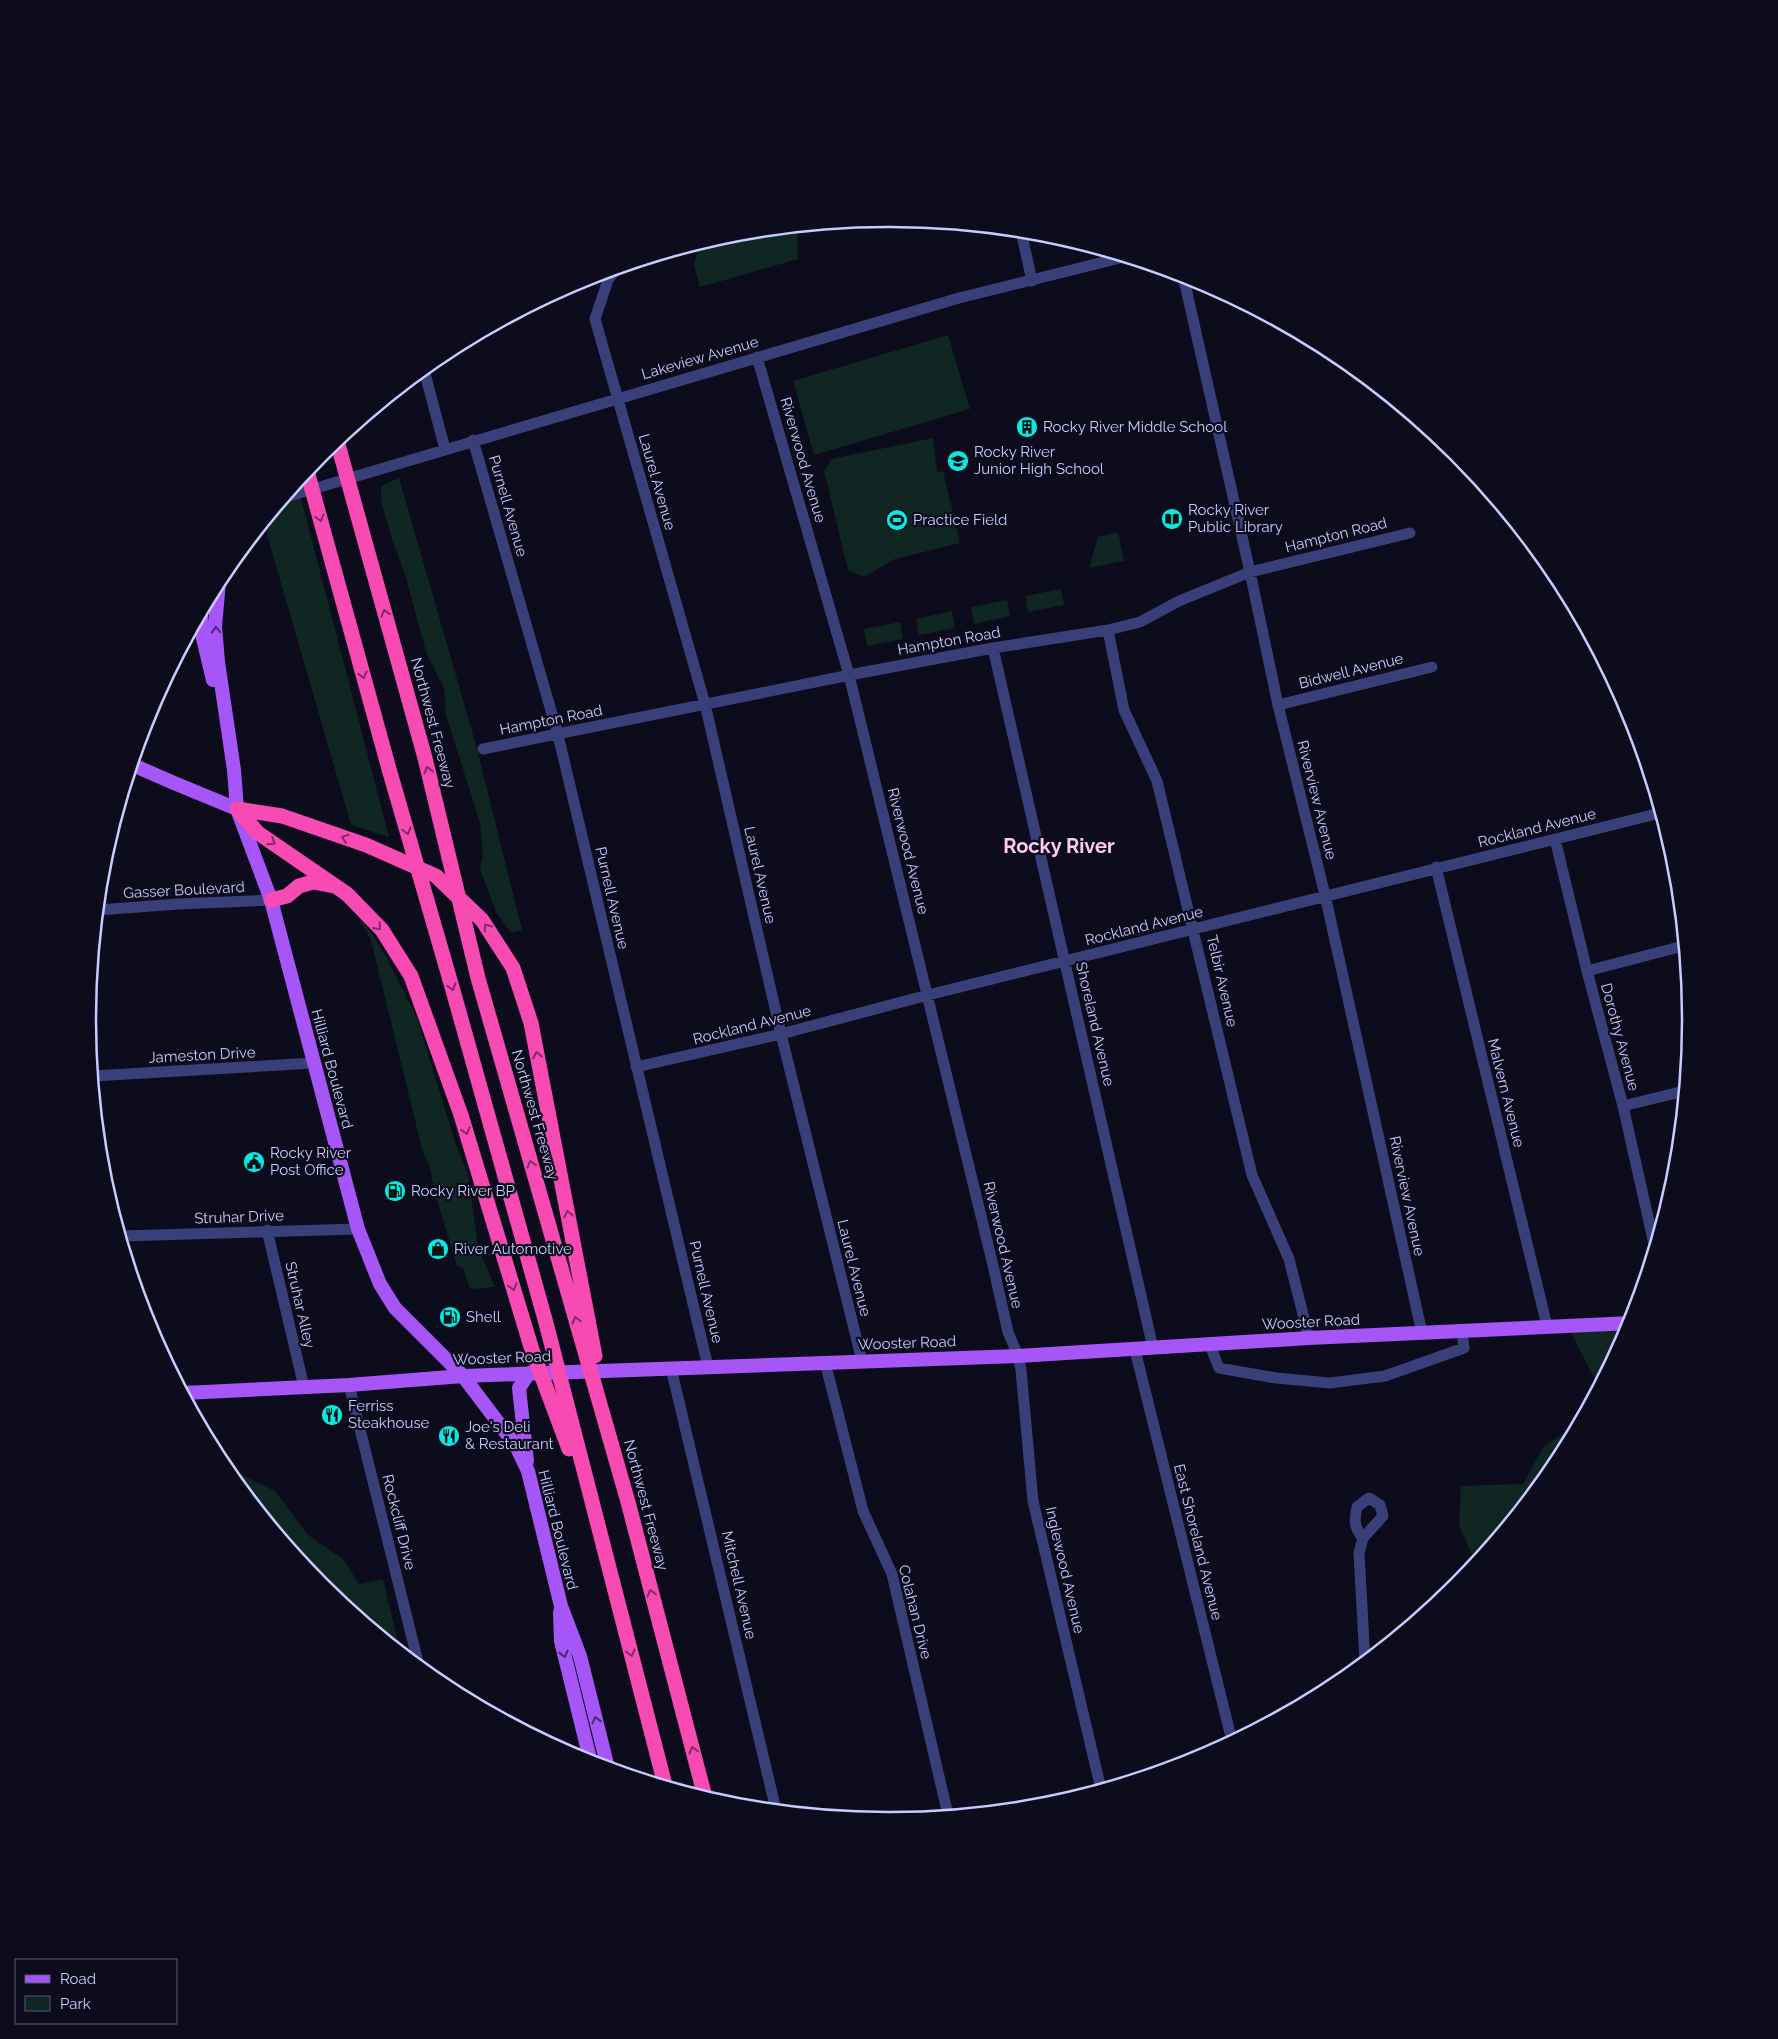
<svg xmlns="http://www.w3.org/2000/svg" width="1778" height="2039" font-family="Raleway,sans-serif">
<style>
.green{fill:#0f2622}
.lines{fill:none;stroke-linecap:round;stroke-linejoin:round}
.minor{stroke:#393f79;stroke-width:11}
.major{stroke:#a656f7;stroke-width:14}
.highway{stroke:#f74ab3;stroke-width:15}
.oneway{stroke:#822b68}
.oneway2{stroke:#4a2a74}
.labels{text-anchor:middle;stroke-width:4.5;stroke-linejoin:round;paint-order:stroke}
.street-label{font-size:15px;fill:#c9cafd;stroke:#0d0c1c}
.poi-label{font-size:15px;fill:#c9cafd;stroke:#0d0c1c;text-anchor:start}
.district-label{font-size:20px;font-weight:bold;fill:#fdcbf1;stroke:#0d0c1c}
.rim{fill:none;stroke:#c9cafd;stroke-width:2.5}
</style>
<rect width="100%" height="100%" fill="#0d0c1c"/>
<!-- green -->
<path class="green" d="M797,227L798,259L700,287L694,265L699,244L733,233Z
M948,335L970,409L814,455L793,381Z
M933,438L937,472L943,471L960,543L895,559L864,577L848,570L824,471L832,459Z
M399,478L476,745L522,930L511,933L496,912L480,869L483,855L480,823L446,715L444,688L427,655L404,571L392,539L381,501V486Z
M297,483L389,837L351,825L264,524L271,516L280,510L279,506Z
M1118,532L1124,561L1089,568L1098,537Z
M1061,589L1064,605L1028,612L1025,596Z
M1007,600L1010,616L974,624L971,607Z
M952,611L955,628L919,635L916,619Z
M900,622L903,639L867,646L864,629Z
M357,916L367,926L387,958L417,1018L455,1142L468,1174L478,1248L495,1287L470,1289L463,1268L457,1266L435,1193L429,1164L423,1153L371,940Z
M1629,1327L1598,1386L1570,1331Z
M1577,1425L1555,1465L1475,1562L1459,1525L1461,1486L1523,1484L1544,1446Z
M224,1466L275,1491L308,1535L343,1559L359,1584L383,1579L400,1650L322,1586Z"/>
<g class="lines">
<!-- minor -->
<path class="minor" d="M1021,231L1032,281
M616,269L608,280L595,319L705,704L781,1034L862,1361
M1183,275L1250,572L1278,705L1325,895L1422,1333
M757,357L849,675L992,1261L1008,1332L1018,1356L1021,1370L1033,1501L1101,1789
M1341,358L1360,374
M424,370L445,449
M473,440L558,735L708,1367
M286,497L959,298L1124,257
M1108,630L1124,710L1157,781L1252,1175L1289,1259L1309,1338
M993,648L1153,1348
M1278,705L1432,667
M483,749L860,673L993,648L1108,630L1140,622L1179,601L1250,572L1410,533
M1555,839L1587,971L1623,1106L1654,1244
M1436,867L1547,1326
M98,910L178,904L271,900
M1587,971L1683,946
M636,1067L781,1034L928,995L1660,813
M93,1076L313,1063
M1623,1106L1684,1091
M267,1230L304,1387
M121,1236L358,1229
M1210,1345L1219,1368L1276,1378L1330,1383L1385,1376L1464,1348L1462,1331
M1135,1350L1232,1741
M825,1362L863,1511L892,1574L948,1815
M671,1368L776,1810
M349,1385L419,1666
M1363,1538C1354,1528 1354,1520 1357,1507L1369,1498L1380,1505L1383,1516L1363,1538L1359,1553L1365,1661"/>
<!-- major -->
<path class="major" d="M219,582L215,626L218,662L234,770L237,809L271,900L358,1229L380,1284L395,1308L463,1376L516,1446L528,1471L561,1606L580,1656L608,1768
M201,614L202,634L213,680
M133,765L174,783L237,809
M184,1393L349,1385L463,1376L1018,1356L1309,1338L1631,1323
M527,1461L519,1388L529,1373
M560,1612L561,1641L591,1763"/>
<!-- highway -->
<path class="highway" d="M337,441L425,758L478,978L628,1502L705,1797
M307,471L389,769L452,987L546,1323L665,1785
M237,809L282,816L366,845L436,876L482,920L513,968L531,1023L595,1356
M237,809L258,833L347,894L382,930L411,976L461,1115L532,1350L569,1449
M271,900L287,896L299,886L313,882L334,886"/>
</g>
<!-- one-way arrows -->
<defs><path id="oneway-chevron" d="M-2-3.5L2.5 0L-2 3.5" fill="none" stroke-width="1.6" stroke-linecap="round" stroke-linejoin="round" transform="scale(1.25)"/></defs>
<g class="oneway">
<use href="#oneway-chevron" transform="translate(320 518) rotate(75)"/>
<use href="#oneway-chevron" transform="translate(385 613) rotate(-106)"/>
<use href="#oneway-chevron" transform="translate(363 675) rotate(75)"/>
<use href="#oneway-chevron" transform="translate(428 770) rotate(-104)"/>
<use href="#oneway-chevron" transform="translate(407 831) rotate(74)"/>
<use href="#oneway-chevron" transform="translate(345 838) rotate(-161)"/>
<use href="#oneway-chevron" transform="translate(272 842) rotate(33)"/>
<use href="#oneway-chevron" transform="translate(378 927) rotate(49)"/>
<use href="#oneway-chevron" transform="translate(487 927) rotate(-124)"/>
<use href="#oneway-chevron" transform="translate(452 987) rotate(74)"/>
<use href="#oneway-chevron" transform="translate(537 1055) rotate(-101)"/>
<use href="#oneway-chevron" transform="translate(466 1131) rotate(73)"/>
<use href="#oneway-chevron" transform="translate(531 1164) rotate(-106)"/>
<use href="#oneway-chevron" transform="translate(568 1214) rotate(-101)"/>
<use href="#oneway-chevron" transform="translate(513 1287) rotate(73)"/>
<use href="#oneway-chevron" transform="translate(576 1320) rotate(-106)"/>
<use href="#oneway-chevron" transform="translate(651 1593) rotate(-105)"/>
<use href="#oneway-chevron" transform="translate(631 1653) rotate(75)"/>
<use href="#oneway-chevron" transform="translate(693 1750) rotate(-105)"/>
</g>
<g class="oneway2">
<use href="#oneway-chevron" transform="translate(216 630) rotate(-92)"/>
<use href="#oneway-chevron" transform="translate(564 1654) rotate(76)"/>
<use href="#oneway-chevron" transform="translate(596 1720) rotate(-104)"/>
</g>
<!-- icons -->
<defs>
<g id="building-disc" transform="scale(1.125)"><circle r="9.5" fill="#0ae8e1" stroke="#0d0c1c"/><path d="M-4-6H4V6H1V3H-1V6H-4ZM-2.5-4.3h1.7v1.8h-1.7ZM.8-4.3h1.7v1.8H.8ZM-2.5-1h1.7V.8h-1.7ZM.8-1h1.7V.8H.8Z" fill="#111"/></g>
<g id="school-disc" transform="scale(1.125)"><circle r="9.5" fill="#0ae8e1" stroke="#0d0c1c"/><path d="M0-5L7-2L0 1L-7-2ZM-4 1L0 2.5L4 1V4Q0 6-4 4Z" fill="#111"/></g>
<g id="library-disc" transform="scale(1.125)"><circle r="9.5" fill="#0ae8e1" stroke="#0d0c1c"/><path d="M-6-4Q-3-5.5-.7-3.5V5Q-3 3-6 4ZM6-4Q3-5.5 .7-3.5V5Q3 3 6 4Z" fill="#111"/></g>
<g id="stadium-disc" transform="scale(1.125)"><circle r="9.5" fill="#0ae8e1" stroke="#0d0c1c"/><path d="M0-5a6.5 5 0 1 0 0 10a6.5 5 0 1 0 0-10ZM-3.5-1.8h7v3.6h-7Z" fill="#111"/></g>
<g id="civic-disc" transform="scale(1.125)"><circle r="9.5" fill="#0ae8e1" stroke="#0d0c1c"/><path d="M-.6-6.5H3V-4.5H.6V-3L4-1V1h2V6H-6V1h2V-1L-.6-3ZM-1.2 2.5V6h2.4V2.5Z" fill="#111"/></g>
<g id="fuel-disc" transform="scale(1.125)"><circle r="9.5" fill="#0ae8e1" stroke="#0d0c1c"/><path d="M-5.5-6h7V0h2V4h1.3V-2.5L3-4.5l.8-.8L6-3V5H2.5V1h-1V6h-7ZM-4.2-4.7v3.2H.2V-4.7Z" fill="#111"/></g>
<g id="shop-disc" transform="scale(1.125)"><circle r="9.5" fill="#0ae8e1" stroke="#0d0c1c"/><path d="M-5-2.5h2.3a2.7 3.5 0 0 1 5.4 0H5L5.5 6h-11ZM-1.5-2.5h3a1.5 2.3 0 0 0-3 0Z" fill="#111"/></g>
<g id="restaurant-disc" transform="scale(1.125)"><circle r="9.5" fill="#0ae8e1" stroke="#0d0c1c"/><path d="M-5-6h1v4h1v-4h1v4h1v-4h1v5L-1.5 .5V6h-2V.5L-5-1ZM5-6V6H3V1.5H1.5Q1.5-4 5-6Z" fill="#111"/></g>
</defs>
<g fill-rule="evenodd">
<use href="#building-disc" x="1027" y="427"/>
<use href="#school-disc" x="958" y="461"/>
<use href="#library-disc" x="1172" y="519"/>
<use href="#stadium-disc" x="897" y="520"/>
<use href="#civic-disc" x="254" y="1162"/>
<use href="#fuel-disc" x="395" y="1191"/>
<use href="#shop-disc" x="438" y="1249"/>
<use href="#fuel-disc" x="450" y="1317"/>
<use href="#restaurant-disc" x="332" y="1415"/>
<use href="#restaurant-disc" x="449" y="1436"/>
</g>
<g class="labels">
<!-- street labels -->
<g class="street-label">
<text transform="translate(700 358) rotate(-16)" y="5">Lakeview Avenue</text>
<text transform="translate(803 460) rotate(74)" y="5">Riverwood Avenue</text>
<text transform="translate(657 482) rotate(74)" y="5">Laurel Avenue</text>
<text transform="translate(508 506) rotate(74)" y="5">Purnell Avenue</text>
<text transform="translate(1336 535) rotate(-14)" y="5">Hampton Road</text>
<text transform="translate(949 641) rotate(-10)" y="5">Hampton Road</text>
<text transform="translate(1351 671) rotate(-14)" y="5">Bidwell Avenue</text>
<text transform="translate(551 720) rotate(-11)" y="5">Hampton Road</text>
<text transform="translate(433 723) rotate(75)" y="5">Northwest Freeway</text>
<text transform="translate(1317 800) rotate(76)" y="5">Riverview Avenue</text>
<text transform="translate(1537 828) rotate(-14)" y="5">Rockland Avenue</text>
<text transform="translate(908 851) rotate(76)" y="5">Riverwood Avenue</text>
<text transform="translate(760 875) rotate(77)" y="5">Laurel Avenue</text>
<text transform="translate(184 890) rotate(-3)" y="5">Gasser Boulevard</text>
<text transform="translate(612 898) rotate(77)" y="5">Purnell Avenue</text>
<text transform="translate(1144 926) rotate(-14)" y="5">Rockland Avenue</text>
<text transform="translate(1222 981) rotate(77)" y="5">Telbir Avenue</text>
<text transform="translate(1095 1024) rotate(77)" y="5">Shoreland Avenue</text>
<text transform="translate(752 1025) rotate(-14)" y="5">Rockland Avenue</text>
<text transform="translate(1620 1037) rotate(75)" y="5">Dorothy Avenue</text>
<text transform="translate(202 1055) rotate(-3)" y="5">Jameston Drive</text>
<text transform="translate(332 1069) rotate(75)" y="5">Hilliard Boulevard</text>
<text transform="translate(1506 1093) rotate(76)" y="5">Malvern Avenue</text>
<text transform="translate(535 1115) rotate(74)" y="5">Northwest Freeway</text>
<text transform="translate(1407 1196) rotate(78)" y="5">Riverview Avenue</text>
<text transform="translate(239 1217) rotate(-2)" y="5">Struhar Drive</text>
<text transform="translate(1003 1245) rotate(77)" y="5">Riverwood Avenue</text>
<text transform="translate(854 1268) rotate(76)" y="5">Laurel Avenue</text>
<text transform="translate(706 1292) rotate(77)" y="5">Purnell Avenue</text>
<text transform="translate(300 1305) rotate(77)" y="5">Struhar Alley</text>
<text transform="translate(1311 1322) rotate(-3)" y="5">Wooster Road</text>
<text transform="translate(907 1343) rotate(-2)" y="5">Wooster Road</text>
<text transform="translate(502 1358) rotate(-2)" y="5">Wooster Road</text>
<text transform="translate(646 1505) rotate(75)" y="5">Northwest Freeway</text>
<text transform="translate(399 1522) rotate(76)" y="5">Rockcliff Drive</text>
<text transform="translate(558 1530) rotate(76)" y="5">Hilliard Boulevard</text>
<text transform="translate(1198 1542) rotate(76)" y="5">East Shoreland Avenue</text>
<text transform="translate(1065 1570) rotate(77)" y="5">Inglewood Avenue</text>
<text transform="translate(739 1585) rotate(77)" y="5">Mitchell Avenue</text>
<text transform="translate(915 1612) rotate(76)" y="5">Colahan Drive</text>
</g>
<!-- poi labels -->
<g class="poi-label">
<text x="1043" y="432">Rocky River Middle School</text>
<text x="974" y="457">Rocky River<tspan x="974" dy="17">Junior High School</tspan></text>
<text x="1188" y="515">Rocky River<tspan x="1188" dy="17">Public Library</tspan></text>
<text x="913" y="525">Practice Field</text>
<text x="270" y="1158">Rocky River<tspan x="270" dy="17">Post Office</tspan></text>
<text x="411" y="1196">Rocky River BP</text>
<text x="454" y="1254">River Automotive</text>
<text x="466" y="1322">Shell</text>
<text x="348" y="1411">Ferriss<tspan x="348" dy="17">Steakhouse</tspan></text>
<text x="465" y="1432">Joe's Deli<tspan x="465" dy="17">&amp; Restaurant</tspan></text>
</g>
<!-- district labels -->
<g class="district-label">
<text x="1059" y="853">Rocky River</text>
</g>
</g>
<!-- crop -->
<path d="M0 0H1778V2039H0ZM888 227H890A792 792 0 0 1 1682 1019V1020A792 792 0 0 1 890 1812H888A792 792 0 0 1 96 1020V1019A792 792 0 0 1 888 227Z" fill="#0d0c1c" fill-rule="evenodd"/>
<path class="rim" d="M888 227H890A792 792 0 0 1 1682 1019V1020A792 792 0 0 1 890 1812H888A792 792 0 0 1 96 1020V1019A792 792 0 0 1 888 227Z"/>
<!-- legend -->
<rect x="15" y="1959" width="162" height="65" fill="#0d0c1c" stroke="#585876"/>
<rect x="25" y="1975" width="25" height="8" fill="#a656f7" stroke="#585876"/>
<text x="60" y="1984" font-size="15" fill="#c9cafd">Road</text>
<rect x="25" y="1996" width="25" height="15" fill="#0f2622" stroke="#585876"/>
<text x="60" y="2009" font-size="15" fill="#c9cafd">Park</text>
</svg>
